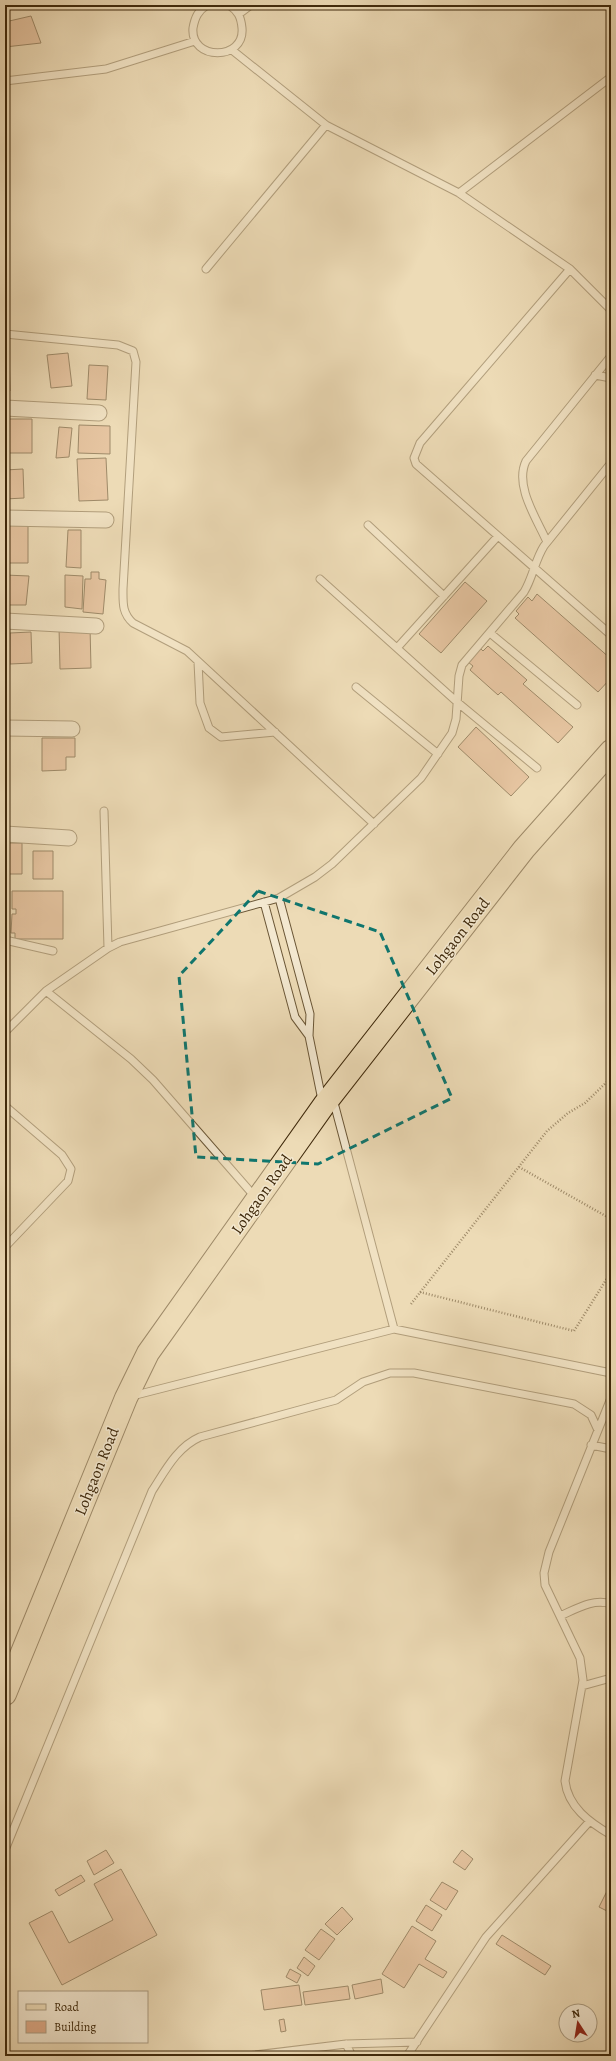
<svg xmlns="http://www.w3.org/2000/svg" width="616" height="2061" font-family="Alegreya,serif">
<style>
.building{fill:#deaa87;stroke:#3f290b}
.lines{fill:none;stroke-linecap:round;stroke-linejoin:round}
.lane-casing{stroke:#6a5636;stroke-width:9}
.street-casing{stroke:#6a5636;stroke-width:17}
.primary-casing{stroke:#3f290b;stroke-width:24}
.path{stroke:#3f290b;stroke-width:2.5;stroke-dasharray:1 2;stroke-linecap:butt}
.lane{stroke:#f3e8d0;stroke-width:7}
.street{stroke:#f3e8d0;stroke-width:15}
.primary{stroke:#eddbb6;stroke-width:22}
.marked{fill:none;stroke:#0f766e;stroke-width:3;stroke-dasharray:8 5;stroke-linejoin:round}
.labels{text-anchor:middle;stroke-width:3;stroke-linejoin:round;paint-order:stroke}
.street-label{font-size:16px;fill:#3f290b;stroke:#f3e8d0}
</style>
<rect width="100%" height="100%" fill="#eddbb6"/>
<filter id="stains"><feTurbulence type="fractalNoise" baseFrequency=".005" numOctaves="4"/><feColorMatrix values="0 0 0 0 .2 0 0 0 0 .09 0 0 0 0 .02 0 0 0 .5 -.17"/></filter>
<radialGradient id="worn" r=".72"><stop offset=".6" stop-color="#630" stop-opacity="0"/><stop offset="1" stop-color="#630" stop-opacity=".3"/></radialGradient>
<!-- building -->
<path class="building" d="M31,16L41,43L5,47V22Z
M5,347H9L10,391H5Z
M68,353L72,386L51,388L47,355Z
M89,365L108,366L106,400L87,399Z
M5,419H32V453H5Z
M79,425L110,426V454L78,453Z
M59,427L72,428L69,457L56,458Z
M106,458L108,500L79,501L77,459Z
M23,469L24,498L5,499V470Z
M28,524V563H5V525Z
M68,530H81V568L66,567Z
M91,572H99V579L106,580L103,614L83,612L85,579H91Z
M5,575L29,576L26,605H5Z
M65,575L83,576L82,609L65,607Z
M465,582L487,601L441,653L419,634Z
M537,594L611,659V678L598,692L515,618L519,614L516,611L528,597L532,601Z
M59,627H90L91,668L60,669Z
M31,632L32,663L10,664V633Z
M488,646L527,680L523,684L573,727L558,743L501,692L498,695L470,670L473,666L468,662L481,649L483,651Z
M476,727L529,777L511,796L458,747Z
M42,738H75V757H66V770L42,771Z
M7,843H22V874H8Z
M33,851H53V879H33Z
M12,891H63V939H15V933H11L12,914H16V909H12Z
M106,1850L114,1863L94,1875L87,1861Z
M462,1850L473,1859L465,1870L453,1862Z
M121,1869L157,1935L62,1985L29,1923L52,1911L69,1943L113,1920L94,1884Z
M81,1875L85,1881L59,1896L55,1890Z
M442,1882L458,1891L446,1910L430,1900Z
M611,1883V1913L599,1907Z
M426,1905L442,1915L432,1931L416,1921Z
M342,1907L353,1919L337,1935L325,1924Z
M412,1926L436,1941L425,1959L447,1972L443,1978L419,1964L404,1988L382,1974Z
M321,1929L335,1939L319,1960L305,1950Z
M502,1935L551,1966L545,1975L496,1944Z
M304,1957L315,1966L308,1976L297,1968Z
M290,1969L301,1975L297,1983L286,1977Z
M381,1979L383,1993L355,1999L352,1985Z
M299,1985L302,2005L264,2010L261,1990Z
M348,1986L350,1999L305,2005L303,1992Z
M284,2019L286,2031L281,2032L279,2020Z
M302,2053V2056H285L284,2054Z"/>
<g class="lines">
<!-- lane casing -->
<g class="lane-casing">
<path id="lane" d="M207,5C198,11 195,17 193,28C190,61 245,61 242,28C241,17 238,11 229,5
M239,14L251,5
M232,50L326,125L459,193L570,269L611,310
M5,81L106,69L195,41
M459,193L611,77
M206,269L326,125
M570,269L420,443L414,458L416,464L611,635
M5,334L118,345L133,351L136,362L123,589C123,603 122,613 133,623L187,651L374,824
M595,375L611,378
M368,525L444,596
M547,542C537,519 514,486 526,461L611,356
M320,579L457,702L537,768
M490,633L577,705
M397,648L498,536
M198,662L200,703L209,728L221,737L275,732
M356,687L438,754
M104,811L108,948
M279,898L310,1014L309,1036L322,1100
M264,902L295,1017L309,1036
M5,940L53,951
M46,991L131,1059L153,1080L256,1198
M5,1032L46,991L108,948L120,942L279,898L315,877L332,864L421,778L452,733L456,719L459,676L462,665L524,592C533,577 535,560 544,546L611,463
M333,1099L394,1329
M5,1106L62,1155L71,1169L68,1181L5,1247
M132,1396L394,1329L611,1373
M611,1398L549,1552L544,1573L545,1585L580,1658L583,1680L565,1781C568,1807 589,1822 611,1835
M591,1445L611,1449
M560,1616C576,1609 593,1598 611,1604
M582,1686L611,1678
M5,1850L152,1491C165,1471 177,1447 200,1437L336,1400L363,1382L390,1373H414L574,1404L591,1415L597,1428
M346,2044L352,2056
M247,2056L346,2044L417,2042
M407,2056L486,1937L589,1822"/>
</g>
<!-- street casing -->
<g class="street-casing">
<path id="street" d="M5,408L99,413
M5,518L106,520
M5,621L96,626
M5,728L72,729
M5,834L69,838"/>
</g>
<!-- primary casing -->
<g class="primary-casing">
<path id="primary" d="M5,1694L126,1398L148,1353L324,1105L524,849L611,751"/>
</g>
<!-- path -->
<path class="path" d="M519,1167L611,1219
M420,1292L574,1331L611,1272
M411,1304L547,1131L568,1113L585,1103L611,1078"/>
<!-- lane -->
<use href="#lane" class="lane"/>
<!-- street -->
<use href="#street" class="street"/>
<!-- primary -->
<use href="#primary" class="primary"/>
</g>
<!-- marked area -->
<path d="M0 0H616V2061H0ZM258,891L380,932L452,1098L318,1164L196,1157L179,976Z" fill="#eddbb6" fill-opacity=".55" fill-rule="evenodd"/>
<path class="marked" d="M258,891L380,932L452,1098L318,1164L196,1157L179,976Z"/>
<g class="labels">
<!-- street labels -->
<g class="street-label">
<text transform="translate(457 936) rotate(-52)" y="6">Lohgaon Road</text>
<text transform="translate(261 1194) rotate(-55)" y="6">Lohgaon Road</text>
<text transform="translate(96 1471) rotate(-68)" y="6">Lohgaon Road</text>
</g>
</g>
<!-- margin -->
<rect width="616" height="2061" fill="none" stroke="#eddbb6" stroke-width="20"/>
<rect x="6" y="6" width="604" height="2049" fill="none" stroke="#3f290b" stroke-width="2"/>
<rect x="10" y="10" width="596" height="2041" fill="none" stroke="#3f290b"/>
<!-- legend -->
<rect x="18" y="1991" width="130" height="52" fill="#f3e8d0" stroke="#ab9c81"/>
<rect x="26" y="2004" width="20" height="6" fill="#eddbb6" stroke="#ab9c81"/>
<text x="54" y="2011" font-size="12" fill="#3f290b">Road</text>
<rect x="26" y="2021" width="20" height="12" fill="#deaa87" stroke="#ab9c81"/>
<text x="54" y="2031" font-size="12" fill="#3f290b">Building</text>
<!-- north arrow -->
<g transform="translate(578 2023) rotate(348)"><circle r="19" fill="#f3e8d0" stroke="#ab9c81"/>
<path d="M0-3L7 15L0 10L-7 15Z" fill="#8f2418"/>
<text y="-6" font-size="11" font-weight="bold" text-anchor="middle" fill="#3f290b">N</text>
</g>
<rect width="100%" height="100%" filter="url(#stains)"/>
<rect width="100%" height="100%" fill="url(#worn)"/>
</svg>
